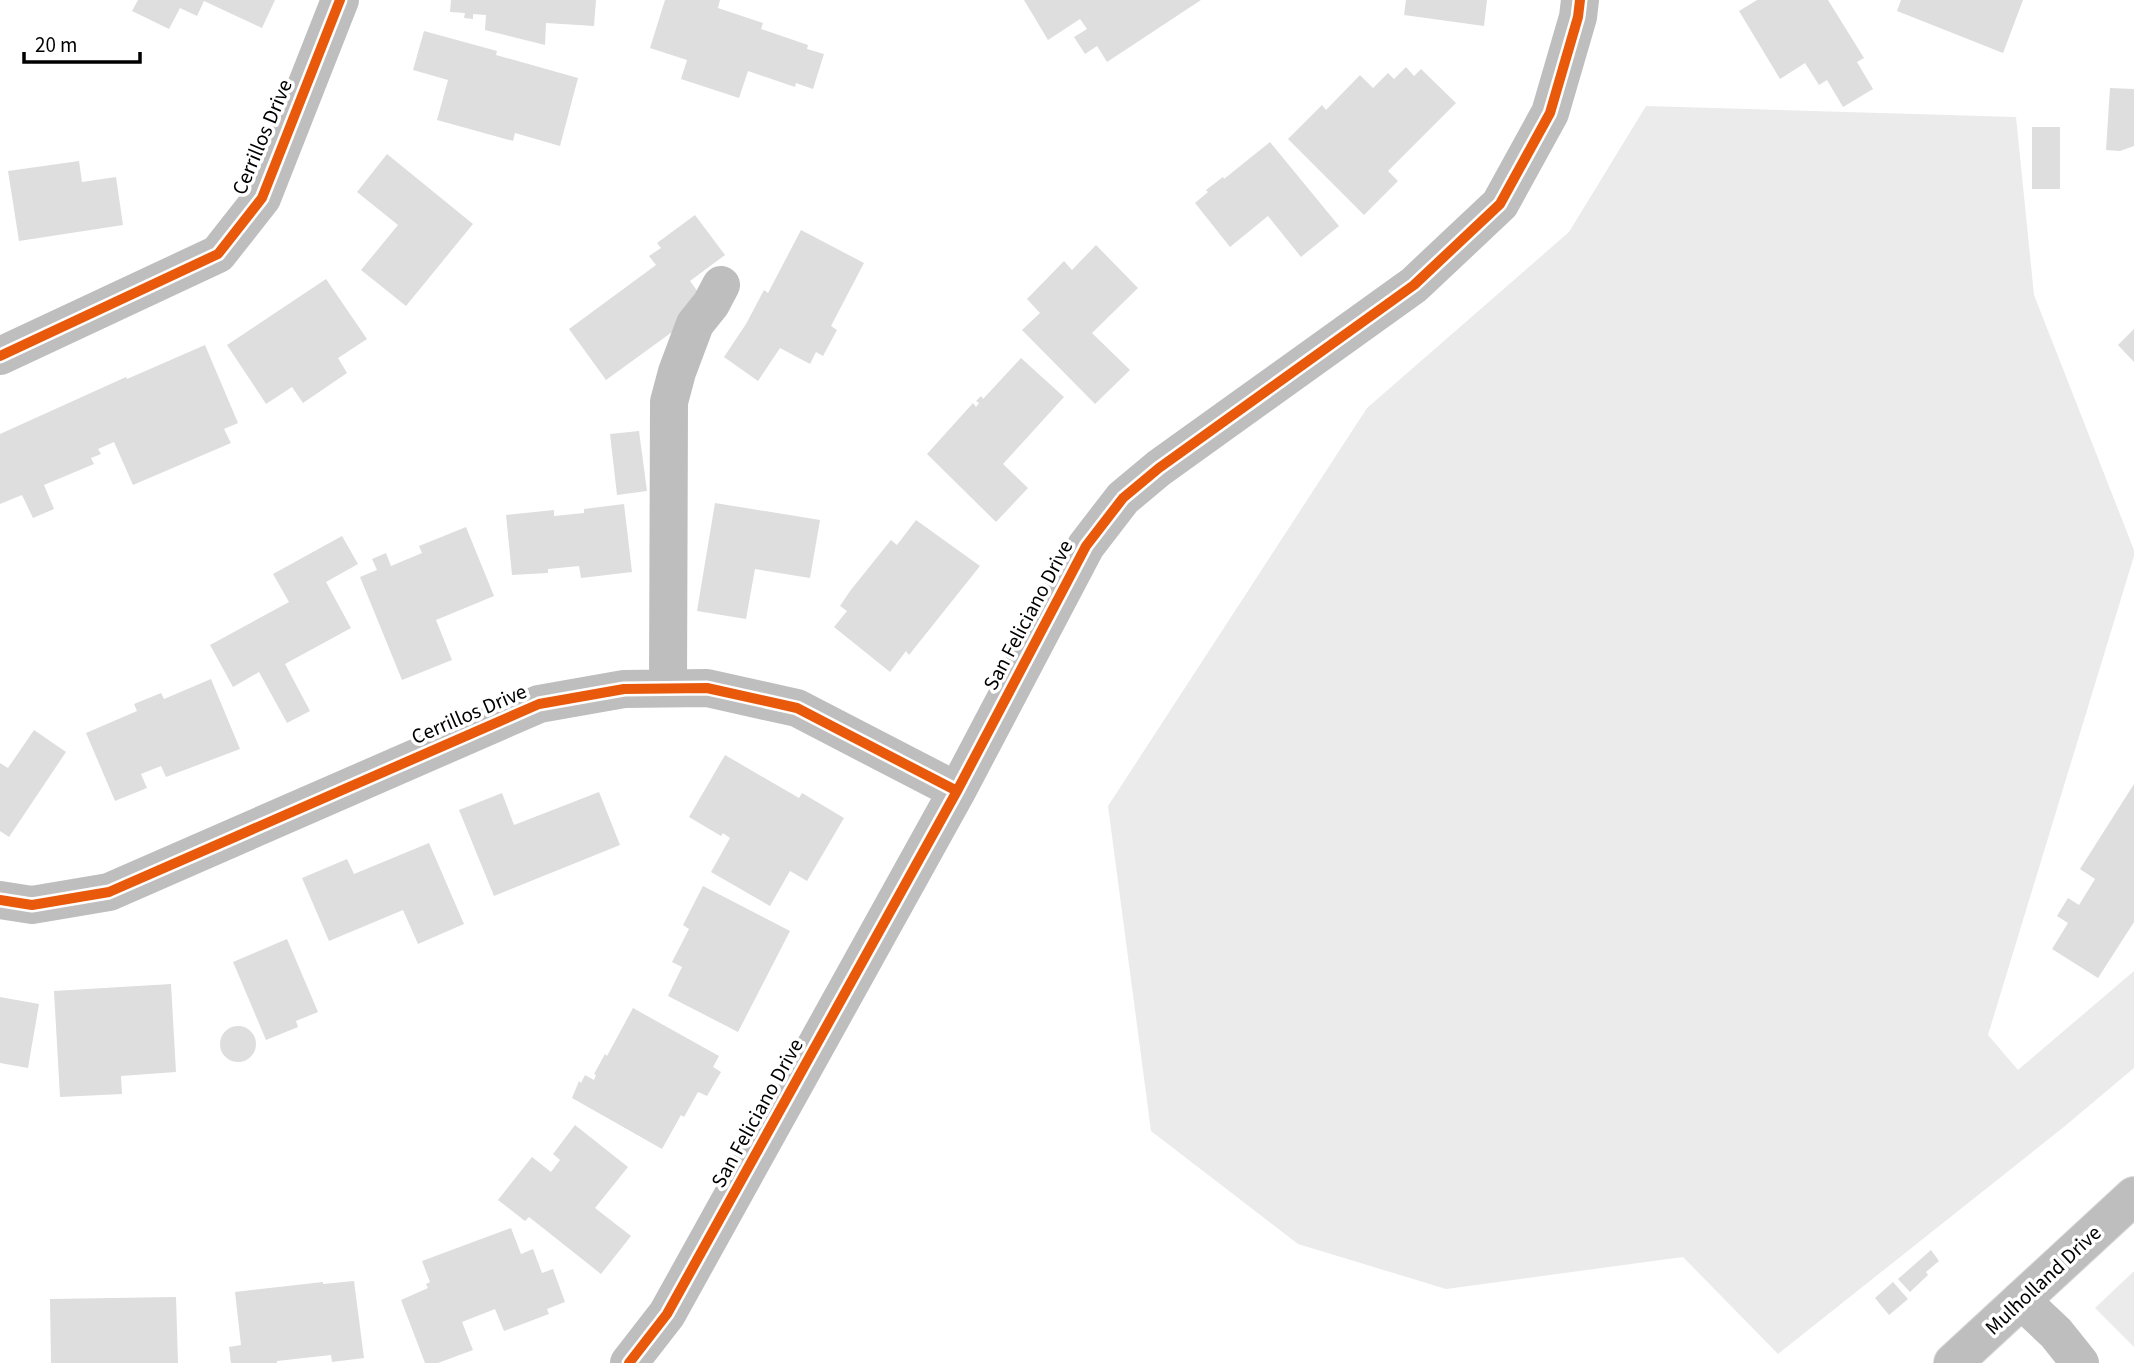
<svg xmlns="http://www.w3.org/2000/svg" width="2134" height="1363" font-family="'Source Sans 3',sans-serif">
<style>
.green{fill:#ebebeb}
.building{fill:#dedede}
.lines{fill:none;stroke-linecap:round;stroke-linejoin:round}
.major-casing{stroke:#dbdbdb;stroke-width:40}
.minor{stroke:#bebebe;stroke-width:38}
.major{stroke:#bebebe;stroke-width:38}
.cycleway-casing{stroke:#fff;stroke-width:15}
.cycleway{stroke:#e8590c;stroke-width:10}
.labels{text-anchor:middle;stroke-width:7;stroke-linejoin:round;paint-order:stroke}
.street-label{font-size:21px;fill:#000;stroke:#fff}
</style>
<rect width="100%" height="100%" fill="#fff"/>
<!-- green -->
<path class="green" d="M1646,106L2016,117L2034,295L2134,550V556L1988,1035L2018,1070L2134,971V1068L2065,1126L1778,1354L1683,1257L1446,1289L1298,1244L1151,1131L1108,806L1367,408L1569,232Z
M2134,1271V1347L2095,1308Z"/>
<!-- building -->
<path class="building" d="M138,0H275L262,28L204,1L197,16L180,8L169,29L132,11Z
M451,0H596L594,26L546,23L545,45L485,30L486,15L473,14V19L464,18L465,13L450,12Z
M665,0H720L718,8L763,23L761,29L808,45L807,49L824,54L813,89L796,83L795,87L748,71L739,98L681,79L687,60L650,48Z
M1024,0H1201L1107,62L1097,46L1085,54L1074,37L1087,29L1080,19L1048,40Z
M1406,0H1487L1484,26L1404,15Z
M1757,0H1828L1864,58L1857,62L1873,89L1843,107L1827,80L1819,85L1805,63L1780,79L1739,11Z
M1901,0H2023L2003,53L1897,11Z
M424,31L497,51L496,55L578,78L560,146L515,133L513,141L437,120L448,80L413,70Z
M1406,67L1414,76L1421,69L1456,103L1388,171L1398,181L1364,215L1288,139L1322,105L1326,110L1360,75L1373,88L1388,73L1394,79Z
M2110,88L2134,89V146L2120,151L2106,150Z
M2032,127H2060V189H2032Z
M1270,142L1339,226L1301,257L1268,216L1230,247L1195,203L1208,192L1206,190L1223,177L1224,179Z
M387,154L473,224L406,306L361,270L398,225L357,192Z
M79,161L82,182L116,177L123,225L19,241L8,171Z
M695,215L725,255L690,281L708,306L606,380L569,329L656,265L649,256L661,248L657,243Z
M801,230L864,263L831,326L837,330L823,356L816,352L810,364L780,348L758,381L724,357L746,324L764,290L768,293Z
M1096,245L1138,288L1092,333L1130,370L1095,404L1022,330L1040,313L1027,299L1064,261L1072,270Z
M326,279L367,339L338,358L347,373L303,403L292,387L266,404L227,345Z
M2134,329V362L2118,345Z
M205,345L238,423L224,429L231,443L133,485L114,442L98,449L101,454L91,458L94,464L44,485L54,509L33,518L22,495L0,504V434L126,377L127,379Z
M1021,358L1064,397L1003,464L1028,488L996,522L927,454L973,403L976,407L979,403L976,401L981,396L983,399Z
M639,431L647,491L617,495L610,434Z
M715,503L820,520L810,578L755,569L746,619L697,611Z
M624,504L632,572L581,578L579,566L548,569V573L512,575L506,515L554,510V516L584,513V509Z
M916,520L980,566L909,655L906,651L890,672L834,627L847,611L840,606L850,591L891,540L897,545Z
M466,527L494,596L436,620L452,660L402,680L360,577L377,570L372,559L386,553L391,566L422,553L419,546Z
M342,536L358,564L326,582L351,628L285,664L310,711L287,723L259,672L233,687L210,645L289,602L273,574Z
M211,679L240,749L166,777L161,766L141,774L147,788L115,801L86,733L137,711L134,704L161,693L164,699Z
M34,730L66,752L9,837L0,831V763L8,768Z
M725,755L799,798L802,793L844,818L807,881L790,871L770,906L711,872L730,838L723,833L721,836L689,817Z
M2134,784V922L2098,978L2052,949L2068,923L2057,916L2068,898L2079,905L2095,879L2080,869Z
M599,792L620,845L494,896L459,810L502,793L514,825Z
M429,843L464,924L418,944L403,910L329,941L302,878L347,859L354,874Z
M703,886L790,931L738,1032L668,996L682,967L672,962L689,929L683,925Z
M287,939L318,1012L296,1021L298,1027L266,1040L233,962Z
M171,984L176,1072L121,1076L122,1094L60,1097L54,991Z
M0,997L39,1004L28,1068L0,1063Z
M633,1008L719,1056L713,1067L721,1072L707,1096L698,1092L684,1117L681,1115L662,1149L572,1098L579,1081L581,1083L585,1075L594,1080L596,1075L594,1074L605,1054L607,1056Z
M220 1044a18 18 0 1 1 36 0a18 18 0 1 1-36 0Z
M575,1125L628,1167L595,1208L631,1236L601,1274L529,1217L525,1221L498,1200L532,1157L551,1172L560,1160L553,1154Z
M511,1228L521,1254L533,1249L542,1273L553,1269L565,1302L547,1309L549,1314L504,1331L495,1309L462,1322L473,1350L438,1363H425L401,1300L428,1288L426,1284L430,1282L422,1261Z
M1931,1250L1939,1261L1926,1272L1928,1275L1910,1292L1898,1279Z
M354,1281L364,1358L332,1362L331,1355L277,1361V1363H231L229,1347L241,1345L235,1292L323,1282V1284Z
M1893,1282L1908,1299L1889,1315L1875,1298Z
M176,1297L178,1363H51L50,1299Z"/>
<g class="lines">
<!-- major casing -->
<g class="major-casing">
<path id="major" d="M1953,1363L2134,1196"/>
</g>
<!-- minor -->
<path class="minor" d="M0,356L218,254L262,198L340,0
M668,688L669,402L677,372L695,324L711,304L721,285
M0,900L32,905L109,892L539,704L624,689L707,688L797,708L957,791
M2021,1300L2056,1333L2080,1363
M629,1363L667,1314L957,791L1086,546L1123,498L1159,468L1414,285L1500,204L1550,113L1578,17L1580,0"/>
<!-- major -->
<use href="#major" class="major"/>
<!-- cycleway casing -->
<g class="cycleway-casing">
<path id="cycleway" d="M0,356L218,254L262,198L340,0
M0,900L32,905L109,892L539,704L624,689L707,688L797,708L957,791
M629,1363L667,1314L957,791L1086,546L1123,498L1159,468L1414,285L1500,204L1550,113L1578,17L1580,0"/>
</g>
<!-- cycleway -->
<use href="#cycleway" class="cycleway"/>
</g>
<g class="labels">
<!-- street labels -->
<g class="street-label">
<text transform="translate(262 137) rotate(-67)" y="7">Cerrillos Drive</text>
<text transform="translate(1028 615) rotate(-62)" y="7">San Feliciano Drive</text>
<text transform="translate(469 714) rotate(-23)" y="7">Cerrillos Drive</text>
<text transform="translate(757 1113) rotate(-61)" y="7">San Feliciano Drive</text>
<text transform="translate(2043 1280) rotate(-43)" y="7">Mulholland Drive</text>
</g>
</g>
<!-- scale -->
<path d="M24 52v10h116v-10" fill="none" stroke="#000000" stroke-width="3.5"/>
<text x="35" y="52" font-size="21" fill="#000000" stroke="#ffffff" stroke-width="5" paint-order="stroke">20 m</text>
</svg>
